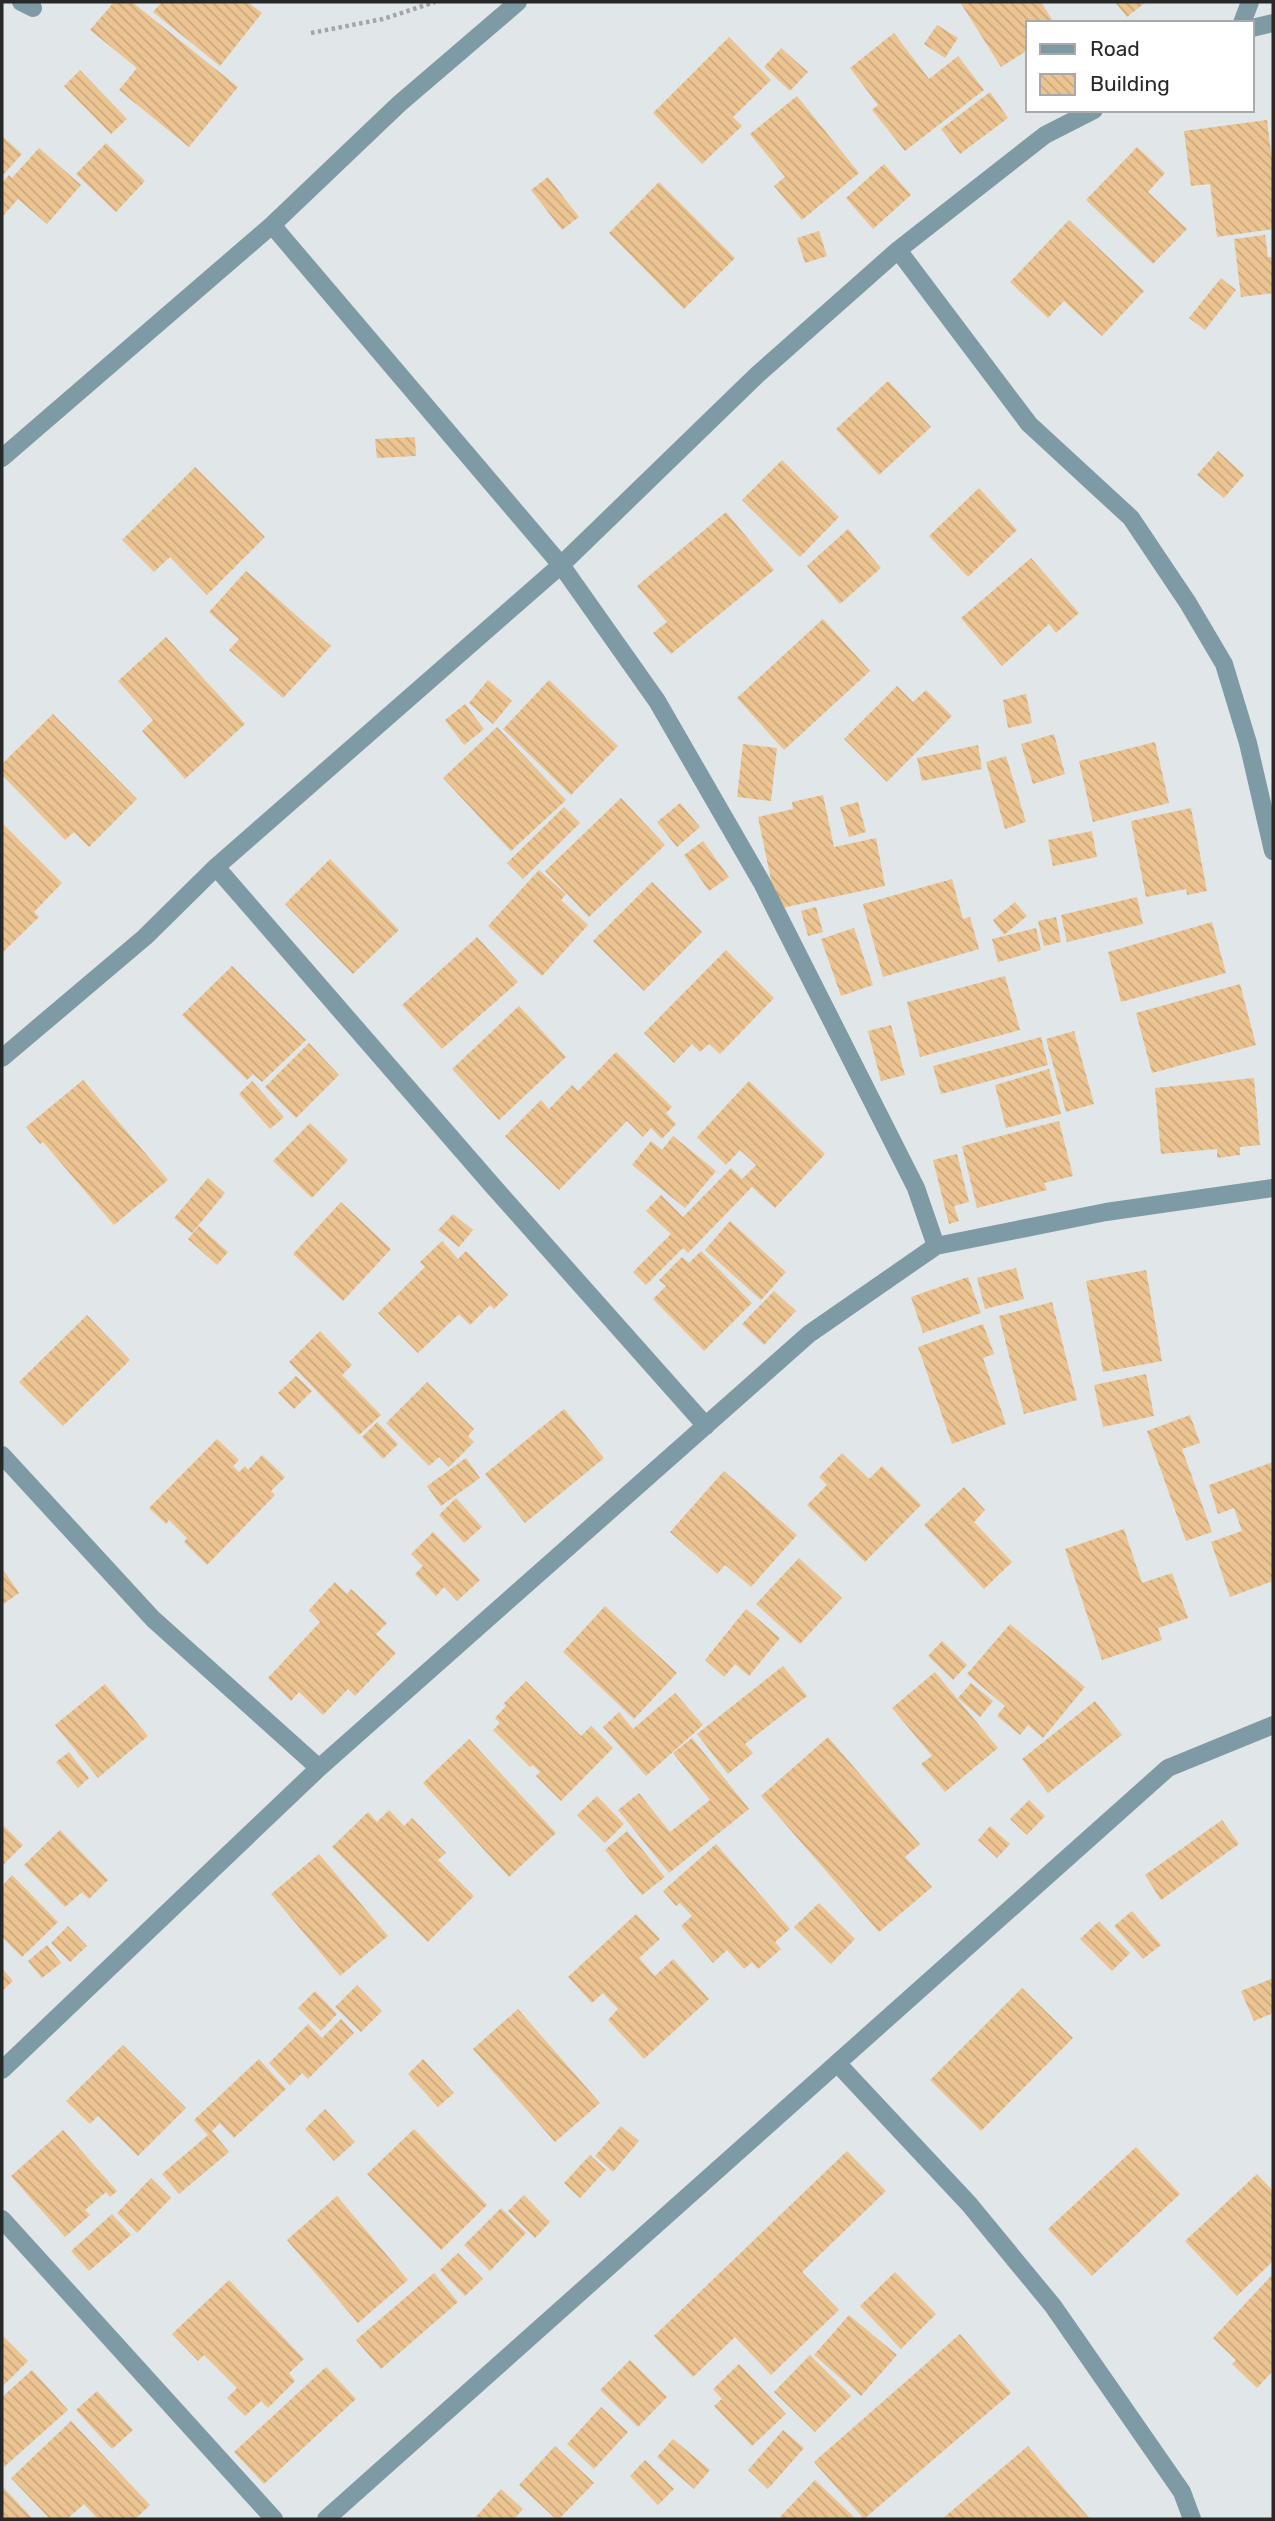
<svg xmlns="http://www.w3.org/2000/svg" width="1275" height="2521" font-family="Rubik,sans-serif">
<style>
.building{fill:url(#building-back-hatch)}
.lines{fill:none;stroke-linecap:round;stroke-linejoin:round}
.path{stroke:#a2a6a8;stroke-width:4.5;stroke-dasharray:3.5 3.5;stroke-linecap:butt}
.minor{stroke:#7e9aa5;stroke-width:18}
</style>
<defs>
<pattern id="building-back-hatch" width="6" height="6" patternUnits="userSpaceOnUse" patternTransform="scale(1.75)"><rect width="6" height="6" fill="#ecc492"/><path d="M-1 5l2 2M0 0l6 6M5-1l2 2" fill="none" stroke="#caa87e"/></pattern>
</defs>
<rect width="100%" height="100%" fill="#e1e6e8"/>
<!-- building -->
<path class="building" d="M114,2H132L238,87L189,147L119,90L137,68L90,30Z
M162,2H248L262,13L220,66L153,12Z
M960,2H1041L1054,23H1028V50L1001,67Z
M1115,2H1146L1127,17Z
M937,25L958,38L945,58L924,44Z
M894,33L929,79L958,56L984,90L905,151L872,110L878,105L850,68Z
M729,37L771,80L733,117L742,126L702,164L653,113Z
M781,48L808,72L790,91L764,67Z
M80,70L127,119L111,134L64,86Z
M990,92L1008,118L960,154L941,129Z
M797,96L859,173L802,220L774,186L785,177L750,134Z
M1267,120L1273,168V229L1217,237L1210,184L1191,186L1184,131Z
M2,136L22,154L2,176Z
M106,143L145,181L116,212L76,174Z
M1137,147L1165,173L1148,192L1187,229L1153,264L1086,200Z
M39,148L81,185L47,224L18,199L2,217V183L9,175L12,178Z
M884,164L911,195L873,229L846,198Z
M548,177L579,217L562,230L531,190Z
M659,182L735,258L684,309L609,233Z
M1069,220L1144,291L1102,336L1064,301L1048,318L1010,282Z
M819,231L827,256L805,263L797,238Z
M1265,235L1268,257H1273V293L1241,297L1234,239Z
M1221,278L1236,290L1205,330L1189,318Z
M888,381L931,427L879,475L836,429Z
M415,437L416,456L377,458L375,439Z
M1218,451L1244,475L1224,498L1197,475Z
M782,460L839,517L800,557L742,500Z
M195,467L265,537L207,595L170,557L154,572L122,540Z
M979,488L1017,530L968,577L929,536Z
M726,512L774,570L671,654L653,633L667,622L637,586Z
M848,529L881,568L840,604L807,566Z
M1031,558L1079,613L1056,633L1049,624L1002,666L961,618Z
M246,571L331,646L283,698L229,650L239,639L209,612Z
M823,619L870,671L784,750L737,698Z
M166,637L245,724L185,779L142,731L153,720L118,681Z
M488,680L512,701L493,724L469,703Z
M549,680L618,746L571,795L503,729Z
M897,686L913,702L926,690L952,716L887,782L844,739Z
M1026,694L1032,723L1008,728L1003,700Z
M465,704L484,729L464,745L445,720Z
M53,714L137,799L89,847L74,832L65,840L2,775V764Z
M497,727L566,800L511,851L443,778Z
M1054,734L1065,774L1033,784L1021,744Z
M1155,742L1169,803L1093,822L1079,761Z
M743,744L777,748L771,801L737,797Z
M978,745L982,769L922,781L917,758Z
M1006,756L1026,822L1005,829L986,762Z
M823,795L834,847L876,838L885,886L777,909L758,817L793,809L792,802Z
M621,798L665,845L589,917L545,871Z
M858,802L866,832L849,837L840,807Z
M680,803L700,827L677,847L657,822Z
M564,807L580,823L523,879L507,863Z
M1191,808L1207,891L1187,895L1186,889L1146,897L1131,821Z
M2,823L62,883L34,912L39,917L3,952Z
M1092,831L1097,857L1053,866L1048,840Z
M703,841L729,877L709,891L684,855Z
M330,859L399,930L353,974L285,904Z
M539,870L566,894L561,900L588,925L542,976L488,926Z
M952,879L963,919L970,917L979,949L883,977L863,904Z
M652,882L702,932L644,991L593,941Z
M1137,897L1143,924L1067,942L1061,915Z
M1015,902L1027,916L1004,935L993,920Z
M816,907L823,932L808,936L801,911Z
M1056,917L1061,942L1044,946L1038,921Z
M1212,922L1226,973L1121,1002L1108,952Z
M854,928L873,985L841,996L821,939Z
M1036,928L1041,950L998,962L992,939Z
M477,937L518,982L442,1049L402,1005Z
M726,950L774,998L720,1054L709,1044L700,1052L692,1044L674,1063L644,1033Z
M232,966L306,1040L262,1082L253,1074L247,1080L182,1015Z
M1005,976L1020,1030L920,1057L907,1002Z
M1240,984L1256,1045L1152,1073L1136,1013Z
M519,1006L566,1057L499,1120L452,1069Z
M891,1025L905,1075L881,1081L868,1031Z
M1074,1031L1094,1104L1066,1112L1046,1039Z
M1041,1037L1048,1065L941,1094L933,1066Z
M309,1043L339,1075L296,1118L265,1087Z
M616,1052L672,1107L666,1113L676,1124L662,1139L651,1128L643,1137L627,1121L559,1190L505,1136L541,1100L549,1109L572,1085L578,1091Z
M1049,1069L1061,1114L1006,1128L995,1085Z
M1254,1078L1260,1145L1240,1147V1155L1217,1158V1149L1161,1154L1155,1088Z
M83,1080L168,1180L114,1225L43,1142L40,1144L26,1127Z
M252,1081L284,1117L270,1129L239,1094Z
M749,1081L825,1154L775,1208L752,1187L688,1253L683,1248L646,1285L633,1272L671,1234L646,1211L661,1195L683,1217L731,1168L742,1179L756,1165L740,1150L726,1165L697,1137Z
M1059,1121L1073,1176L1044,1183L1047,1190L977,1208L962,1146Z
M310,1123L348,1160L312,1198L273,1161Z
M673,1136L716,1171L685,1208L632,1165L651,1141L662,1150Z
M957,1154L969,1202L954,1206L959,1221L949,1224L933,1160Z
M208,1178L225,1193L192,1233L174,1218Z
M341,1202L391,1249L343,1301L293,1254Z
M453,1214L473,1230L459,1247L438,1230Z
M730,1221L786,1272L761,1300L705,1250Z
M199,1226L228,1252L217,1265L188,1239Z
M442,1241L458,1259L466,1251L508,1295L494,1309L490,1305L470,1325L459,1314L418,1353L378,1313L425,1267L420,1262Z
M701,1251L752,1303L704,1351L653,1299L666,1286L659,1280L682,1257L689,1263Z
M1016,1268L1024,1299L985,1309L977,1278Z
M1146,1270L1162,1361L1103,1372L1086,1281Z
M968,1277L981,1313L923,1333L911,1297Z
M774,1291L796,1311L764,1345L742,1324Z
M1052,1302L1077,1400L1024,1414L999,1316Z
M87,1315L130,1360L63,1426L19,1382Z
M983,1324L994,1354L983,1358L1006,1424L952,1444L918,1347Z
M320,1331L352,1365L342,1375L381,1415L359,1435L289,1362Z
M1146,1374L1154,1416L1103,1427L1094,1385Z
M296,1376L312,1391L294,1409L278,1393Z
M427,1382L474,1429L468,1436L474,1442L449,1467L439,1457L429,1466L386,1423Z
M564,1409L604,1458L525,1523L485,1474Z
M1190,1415L1200,1443L1182,1449L1212,1532L1186,1541L1147,1431Z
M377,1422L398,1444L383,1459L362,1437Z
M217,1439L239,1460L233,1466L239,1472L245,1466L248,1470L262,1455L285,1477L271,1491L275,1495L207,1565L184,1542L187,1538L169,1520L166,1524L149,1508Z
M842,1453L869,1479L882,1466L921,1505L865,1562L807,1505L827,1485L819,1477Z
M466,1458L480,1478L441,1506L427,1486Z
M1273,1462V1581L1230,1597L1211,1542L1242,1531L1234,1508L1218,1514L1209,1485Z
M724,1471L797,1535L751,1587L725,1565L717,1574L670,1532Z
M964,1487L985,1510L974,1522L1012,1562L984,1589L924,1525Z
M456,1498L482,1527L464,1543L439,1515Z
M1124,1529L1142,1583L1172,1573L1188,1618L1158,1628L1162,1640L1102,1660L1065,1549Z
M433,1532L480,1580L457,1601L444,1587L436,1596L415,1574L423,1566L411,1554Z
M799,1558L842,1598L800,1644L756,1604Z
M2,1568L19,1593L2,1605Z
M335,1582L347,1594L351,1589L387,1623L376,1634L396,1653L355,1696L348,1689L323,1715L299,1692L291,1701L268,1678L320,1622L309,1610Z
M605,1606L677,1673L634,1719L563,1652Z
M746,1609L780,1638L749,1676L735,1664L724,1677L705,1660Z
M1010,1624L1085,1687L1043,1738L1028,1725L1020,1735L997,1716L1005,1706L967,1674Z
M942,1641L967,1665L953,1680L928,1656Z
M783,1666L807,1696L745,1744L753,1753L728,1774L697,1734Z
M935,1672L998,1748L945,1792L921,1764L932,1756L892,1708Z
M526,1681L581,1736L591,1726L613,1748L561,1801L536,1776L540,1772L533,1765L530,1767L493,1730L500,1723L495,1718L506,1706L504,1703Z
M971,1683L993,1701L980,1717L958,1698Z
M105,1684L148,1736L98,1778L55,1725Z
M675,1693L703,1725L646,1776L603,1727L619,1712L633,1729Z
M1095,1701L1122,1735L1048,1793L1022,1759Z
M828,1737L920,1844L905,1857L932,1887L879,1932L761,1796Z
M692,1738L749,1809L669,1873L618,1810L639,1793L670,1832L710,1800L673,1753Z
M469,1739L556,1833L509,1877L423,1783Z
M69,1752L89,1778L78,1788L56,1762Z
M597,1796L624,1824L605,1843L577,1815Z
M1029,1800L1045,1816L1027,1835L1010,1819Z
M389,1810L404,1826L412,1818L446,1853L438,1860L474,1896L428,1942L332,1847L368,1812L377,1822Z
M1222,1820L1239,1844L1161,1900L1145,1875Z
M2,1824L23,1845L2,1866Z
M990,1826L1010,1844L997,1858L978,1840Z
M60,1830L108,1880L89,1899L82,1892L65,1907L24,1865Z
M627,1831L665,1877L642,1895L605,1850Z
M716,1844L790,1929L775,1942L781,1949L758,1969L752,1962L744,1969L727,1950L713,1963L681,1926L692,1916L680,1903L676,1906L663,1891Z
M319,1854L388,1936L340,1976L271,1894Z
M12,1875L58,1922L22,1957L2,1937V1886Z
M819,1903L855,1939L831,1964L794,1927Z
M1132,1911L1161,1945L1143,1959L1114,1926Z
M636,1914L660,1939L639,1958L655,1976L673,1959L709,1999L644,2059L608,2020L618,2009L603,1993L592,2003L568,1977Z
M1099,1921L1130,1953L1112,1971L1080,1939Z
M68,1926L87,1946L70,1962L51,1943Z
M47,1945L61,1963L42,1978L28,1961Z
M2,1968L13,1981L2,1991Z
M1273,1978V2013L1254,2021L1241,1991Z
M357,1985L382,2011L361,2032L335,2007Z
M1022,1988L1073,2038L981,2131L930,2080Z
M315,1991L337,2014L321,2031L298,2008Z
M518,2009L600,2103L555,2142L473,2049Z
M341,2019L354,2033L308,2079L302,2073L290,2085L269,2063L308,2024L322,2038Z
M123,2045L186,2108L138,2156L98,2116L90,2124L66,2101Z
M259,2059L286,2089L234,2138L220,2123L212,2131L229,2152L179,2194L162,2174L208,2135L194,2120Z
M423,2059L454,2093L438,2107L408,2074Z
M325,2109L355,2142L334,2161L305,2129Z
M621,2126L639,2141L613,2172L595,2156Z
M414,2129L487,2205L441,2250L367,2174Z
M63,2130L117,2191L110,2197L106,2192L85,2210L90,2215L65,2237L11,2176Z
M1136,2147L1180,2194L1092,2276L1048,2229Z
M847,2151L886,2191L802,2272L839,2310L771,2375L735,2337L693,2377L654,2336Z
M590,2155L606,2170L580,2198L564,2183Z
M1257,2174L1273,2191V2261L1237,2296L1185,2241Z
M151,2178L171,2198L137,2233L117,2213Z
M524,2195L550,2222L535,2238L508,2211Z
M337,2196L408,2280L358,2323L287,2240Z
M501,2208L526,2233L490,2271L464,2245Z
M112,2214L131,2235L89,2271L71,2251Z
M458,2253L483,2279L465,2296L440,2270Z
M895,2272L936,2314L901,2349L860,2306Z
M434,2273L458,2302L381,2369L356,2340Z
M1273,2274V2371L1257,2388L1232,2364L1236,2360L1213,2338Z
M229,2280L304,2359L289,2373L295,2381L268,2408L261,2401L245,2416L227,2398L237,2388L204,2355L198,2361L172,2334Z
M849,2315L897,2355L861,2396L814,2355Z
M960,2334L1011,2393L864,2519L814,2462Z
M2,2335L28,2361L2,2387Z
M810,2355L851,2396L815,2432L774,2392Z
M630,2360L667,2397L638,2427L600,2390Z
M739,2364L786,2414L752,2446L714,2406L722,2399L713,2389Z
M326,2367L356,2399L264,2484L234,2452Z
M32,2370L68,2410L3,2468L2,2397Z
M97,2391L133,2430L112,2449L76,2410Z
M601,2407L628,2432L594,2469L567,2444Z
M71,2421L150,2505L135,2519H98L84,2504L67,2519H50L11,2478Z
M783,2430L804,2448L768,2489L748,2470Z
M673,2439L710,2470L694,2489L657,2457Z
M555,2446L594,2483L559,2519H556L519,2485Z
M1028,2446L1090,2519H942Z
M645,2460L674,2489L658,2505L630,2476Z
M815,2480L854,2517L852,2519H782L780,2517Z
M2,2486L33,2519H2Z
M501,2489L523,2509L514,2519H474Z"/>
<g class="lines">
<!-- path -->
<path class="path" d="M311,33L383,19L435,2"/>
<!-- minor -->
<path class="minor" d="M21,2L33,8
M1242,23L1250,2
M1252,28L1273,23
M272,225L561,565L657,701L762,883L916,1188L936,1246
M898,250L1029,424L1131,518L1188,603L1224,664L1248,743L1273,851
M2,458L272,225L399,104L518,2
M216,867L492,1185L706,1426
M2,1058L145,937L216,867L561,565L757,375L898,250L1045,135L1094,110
M2,1455L153,1619L319,1768
M837,2063L969,2204L1053,2306L1182,2492L1192,2519
M2,2070L319,1768L809,1334L936,1246L1106,1212L1273,1188
M2,2219L274,2519
M326,2519L1168,1768L1273,1725"/>
</g>
<!-- border -->
<rect width="1275" height="2521" fill="none" stroke="#272929" stroke-width="7"/>
<!-- legend -->
<rect x="1026" y="21" width="228" height="91" fill="#ffffff" stroke="#a9a9a9" stroke-width="2"/>
<rect x="1040" y="44" width="35" height="10" fill="#7e9aa5" stroke="#a9a9a9" stroke-width="2"/>
<text x="1090" y="56" font-size="21" fill="#272929">Road</text>
<rect x="1040" y="74" width="35" height="21" fill="url(#building-back-hatch)" stroke="#a9a9a9" stroke-width="2"/>
<text x="1090" y="91" font-size="21" fill="#272929">Building</text>
</svg>
